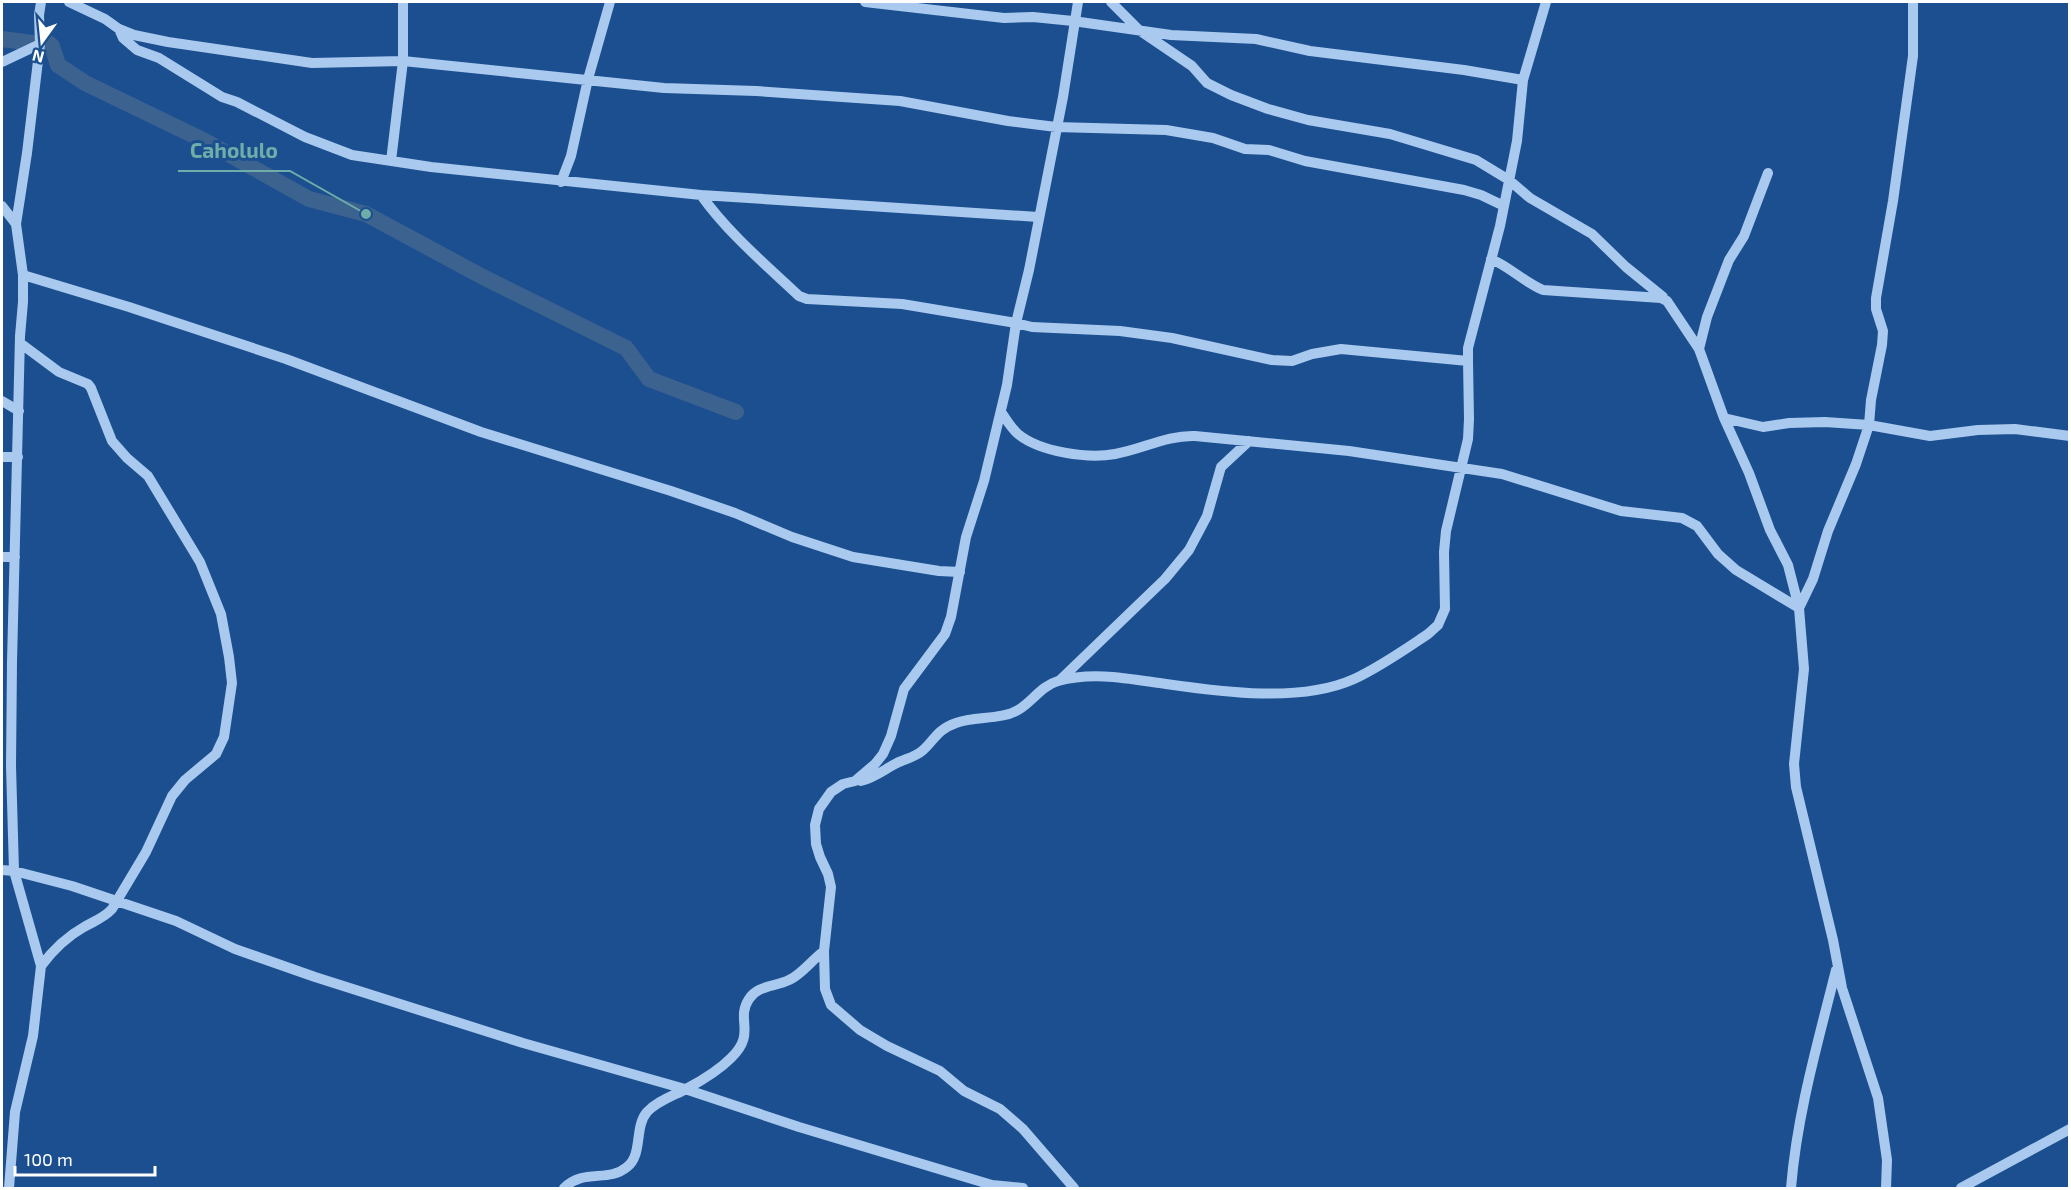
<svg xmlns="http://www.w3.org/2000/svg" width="2071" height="1190" font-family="'Exo 2',sans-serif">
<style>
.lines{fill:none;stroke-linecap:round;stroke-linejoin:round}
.river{stroke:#3c6290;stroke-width:16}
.minor{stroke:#a9c9ee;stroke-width:10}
.leader{fill:none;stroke:#6fada8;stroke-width:2}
.callout-dot{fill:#6fada8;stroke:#1b4f8f;stroke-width:2}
.callout-label{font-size:21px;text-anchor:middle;font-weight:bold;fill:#6fada8;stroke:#1b4f8f;stroke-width:6;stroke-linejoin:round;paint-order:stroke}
</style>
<rect width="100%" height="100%" fill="#1b4f8f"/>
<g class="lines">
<!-- river -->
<path class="river" d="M2,39L40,44L47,42L52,46L58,65L85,83L205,141L309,199L366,214L483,277L626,348L649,379L736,412"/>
<!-- minor -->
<path class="minor" d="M69,2L105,19L119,29L134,35L168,42L312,63L403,61L664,88L756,91L900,101L1008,121L1056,127L1166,130L1213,138L1245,149L1269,150L1305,161L1464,190L1481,195L1504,206
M865,2L1004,18L1033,17L1073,21L1171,35L1256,39L1310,51L1464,70L1523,80
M1111,2L1139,30L1192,66L1207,83L1231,95L1268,109L1308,120L1390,134L1476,160L1509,180L1530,198L1592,234L1626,267L1663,297
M119,29L123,38L137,50L159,58L222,97L237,102L305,137L352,155L431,167L701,195L1038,217
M2,62L40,44
M391,161L403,61V2
M561,182L571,156L588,79L610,2
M701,195C728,233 765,264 799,296L807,299L902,304L1016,323L1032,327L1120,331L1172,338L1272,360L1292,361L1312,354L1341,349L1468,361V348L1500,226L1517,141L1523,80L1546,2
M2,206L16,224
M1491,259C1510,267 1524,282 1543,290L1661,298L1667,301L1699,349L1724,418L1749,473L1770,530L1788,565L1799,608L1804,669L1794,764L1796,787L1833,940L1842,988L1878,1098L1887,1160L1886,1188
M23,275L129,307L286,359L481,432L671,491L735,513L792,537L853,557L939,571L960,572
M20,343L59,372L88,384L91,388L112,441L127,458L148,476L200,562L221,614L229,657L232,683L224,737L216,754L185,780L172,796L146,852L112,909C104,918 94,921 84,927C66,937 53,950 41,966
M1699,349L1707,317L1729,260L1744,236L1768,173
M2,401L19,411
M1001,412C1006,419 1011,428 1018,434C1040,452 1088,459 1115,454C1143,449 1167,435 1195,436L1349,451L1502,474L1621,511L1682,518L1697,526L1718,554L1736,570L1799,608L1813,579L1828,531L1856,464L1869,425L1871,400L1882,345L1883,331L1876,309V298L1893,201L1913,56V2
M1724,418L1763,427L1789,423L1825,422L1869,425L1930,436L1978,430L2015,429L2070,436
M2,457H18
M2,557H15
M1059,681L1165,579L1189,550L1207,516L1221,467L1249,441
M861,781C874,778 885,769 897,763C905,759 915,757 922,751C935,740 936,730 956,723C975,716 1001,720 1018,710C1032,702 1041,686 1058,681C1094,671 1130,679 1166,684C1222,692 1301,703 1354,679C1380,667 1404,650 1428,634L1438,625L1445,609L1444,552L1446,531L1468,439L1469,419L1468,361
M2,870L14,871L72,886L176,921L235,949L315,977L523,1043L685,1089L799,1127L992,1185L1023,1188
M9,1188L15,1112L33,1036L41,966L14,871L11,766L12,662L20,336L23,302V275L16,224L27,153L40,44L39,15L41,2
M564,1188C584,1168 608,1183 627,1167C643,1155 634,1127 647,1112C657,1101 673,1096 686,1089C703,1080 718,1071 731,1058C757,1033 735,1020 749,999C758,985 775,987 789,980C800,976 813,959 824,951
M1074,1188L1023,1129L1000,1109L964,1091L940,1071L887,1046L860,1030L831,1005L825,989L824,951L831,887L828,874L820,857L816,844L815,825L819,809L831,792L843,784L855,781L875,764L883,754L891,736L904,689L945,634L951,617L966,537L984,481L1007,385L1016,323L1029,270L1063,97L1078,2
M1791,1188C1797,1114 1818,1042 1836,970
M1961,1188L2070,1129"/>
</g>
<!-- callouts -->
<path class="leader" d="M366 214L290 171H178"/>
<circle class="callout-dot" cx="366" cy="214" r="6"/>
<g class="callout-label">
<text x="234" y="158">Caholulo</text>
</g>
<!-- border -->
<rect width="2071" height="1190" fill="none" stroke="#ffffff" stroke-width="6"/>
<!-- north arrow -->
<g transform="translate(42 42) rotate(195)" stroke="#1b4f8f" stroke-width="4.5" paint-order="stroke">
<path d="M0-4.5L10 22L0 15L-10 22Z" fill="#ffffff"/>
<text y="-9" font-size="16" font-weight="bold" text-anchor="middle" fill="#ffffff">N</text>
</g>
<!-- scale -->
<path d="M15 1166v9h140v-9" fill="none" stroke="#ffffff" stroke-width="3"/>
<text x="24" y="1166" font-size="18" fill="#ffffff" stroke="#1b4f8f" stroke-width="4.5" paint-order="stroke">100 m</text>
</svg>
